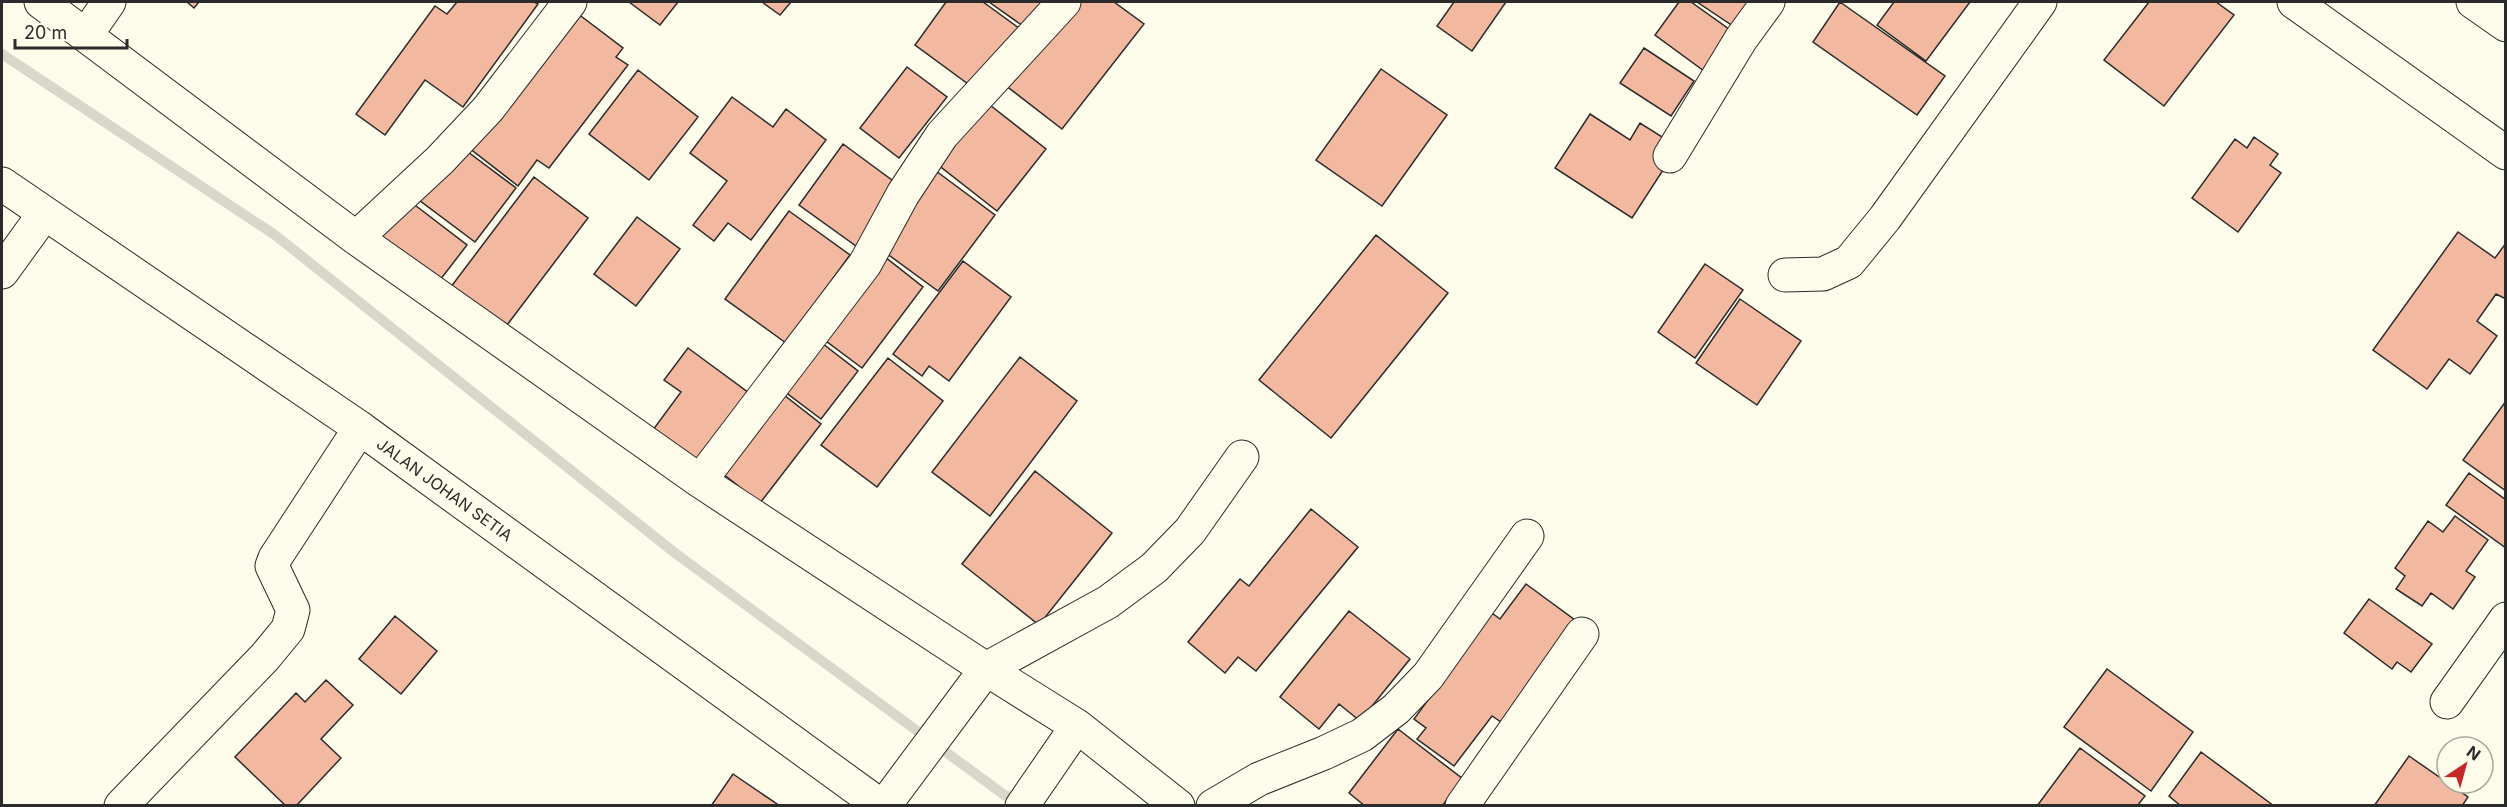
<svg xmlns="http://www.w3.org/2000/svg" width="2507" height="807" font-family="Inter,sans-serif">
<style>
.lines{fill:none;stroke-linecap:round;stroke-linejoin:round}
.stream{stroke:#d8d7c9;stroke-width:10}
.building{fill:#f2b8a0;stroke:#2b2b2b;stroke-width:1.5}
.street-casing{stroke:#2b2b2b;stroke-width:35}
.secondary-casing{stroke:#2b2b2b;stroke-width:35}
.street{stroke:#fdfbea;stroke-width:33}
.secondary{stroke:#fdfbea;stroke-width:33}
.labels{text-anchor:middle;stroke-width:4.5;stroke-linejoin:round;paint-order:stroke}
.street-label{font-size:16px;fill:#2b2b2b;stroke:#fdfbea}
</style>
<rect width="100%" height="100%" fill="#fdfbea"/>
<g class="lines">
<!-- stream -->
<path class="stream" d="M2,54L275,235L675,553L1018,805"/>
</g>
<!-- building -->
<path class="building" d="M187,2H199L194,8Z
M457,2H534L538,4L463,107L425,80L385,135L356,114L435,6L447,14Z
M629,2H678L660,25Z
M762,2H791L780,15Z
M946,2H983L1023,31L979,92L915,45Z
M989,2H1052L1030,31Z
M1070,2H1114L1144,24L1062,129L1005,85Z
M1454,2H1506L1472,51L1437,26Z
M1679,2H1691L1733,32L1704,71L1655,35Z
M1697,2H1750L1733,26Z
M1840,2L1945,76L1917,115L1813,42Z
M1894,2H1970L1926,61L1877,25Z
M2149,2H2216L2234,15L2164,106L2104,60Z
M569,7L623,48L616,57L628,65L549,168L537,160L518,186L464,144Z
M1644,48L1694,81L1671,116L1620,83Z
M907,67L947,97L899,158L860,128Z
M1381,69L1447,115L1382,206L1316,160Z
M638,70L698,117L649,180L589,134Z
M732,97L773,127L786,109L826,140L751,240L728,223L714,241L693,225L727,181L690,153Z
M986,102L1046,149L997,211L937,164Z
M1590,114L1630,140L1640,123L1678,147L1632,218L1555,168Z
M2254,137L2278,154L2270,165L2281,173L2238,232L2192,198L2235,139L2247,148Z
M843,144L900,186L856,246L799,205Z
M460,146L516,188L475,242L419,200Z
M932,168L995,215L938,291L875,245Z
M534,177L588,218L501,333L447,292Z
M407,199L467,245L440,280L380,235Z
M789,211L850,255L786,343L725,299Z
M637,217L680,249L636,306L594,274Z
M2458,232L2495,258L2506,243V299L2496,294L2477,321L2497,336L2470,374L2449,359L2427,389L2373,350Z
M1376,235L1448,293L1331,438L1259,380Z
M880,253L923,287L862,368L818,335Z
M963,261L1011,297L949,381L929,366L922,376L893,354Z
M1705,264L1743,290L1695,358L1658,332Z
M1740,299L1801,341L1757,405L1696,363Z
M814,337L858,371L821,419L776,385Z
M688,348L749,393L690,470L647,438L681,392L664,380Z
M1020,357L1077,401L990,516L932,472Z
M888,358L943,401L877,487L821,445Z
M775,388L821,424L760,503L722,473Z
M2506,401V491L2463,460Z
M1035,471L1112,533L1039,625L962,564Z
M2469,473L2506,500V548L2446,505Z
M1311,509L1358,547L1256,671L1238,657L1225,673L1188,642L1240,579L1249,586Z
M2455,516L2488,540L2466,571L2475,577L2453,609L2431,593L2422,606L2396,589L2405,576L2395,568L2428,521L2443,532Z
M1526,584L1579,623L1504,724L1492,716L1454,766L1417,739L1426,728L1414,719L1492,613L1500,619Z
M2369,599L2432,644L2411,672L2397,662L2392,669L2344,633Z
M1349,611L1410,659L1360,721L1339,704L1319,729L1280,697Z
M395,616L437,651L401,694L359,659Z
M2107,669L2193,732L2151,791L2064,727Z
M326,680L353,705L321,739L341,758L296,806H286L235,757L296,693L305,702Z
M1398,729L1463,779L1442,806H1365L1349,793Z
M2080,748L2145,796L2137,806H2037Z
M2201,752L2274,806H2181L2169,796Z
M2409,756L2468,797L2462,806H2374Z
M733,774L780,806H711Z"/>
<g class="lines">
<!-- street casing -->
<g class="street-casing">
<path id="street" d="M41,2L356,238L700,481L986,669L1077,726L1178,806
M2294,2L2506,153
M86,35L109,2
M1670,156L1741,39L1768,2
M356,238L440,160L488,109L570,2
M2,272L44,214
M1785,275L1823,274L1849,262L1885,218L2040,2
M700,481L865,264L903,194L942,135L1064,2
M2447,702L2506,619
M121,806L265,657L288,629L293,610L272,566L275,558L360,428
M884,806L986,669L1108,602L1154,568L1190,531L1242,457
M1022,806L1077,726
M1213,806L1259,779L1324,753L1362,735L1396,709L1428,676L1527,536
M1462,806L1582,634"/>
</g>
<!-- secondary casing -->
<g class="secondary-casing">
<g id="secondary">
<path d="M2473,2L2506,25"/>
<path id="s1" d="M2,184L360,428L881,806"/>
</g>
</g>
<!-- street -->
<use href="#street" class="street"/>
<!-- secondary -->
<use href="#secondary" class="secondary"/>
</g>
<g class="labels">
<!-- street labels -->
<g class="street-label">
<text dy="6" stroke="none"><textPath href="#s1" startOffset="538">JALAN JOHAN SETIA</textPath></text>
</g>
</g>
<!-- border -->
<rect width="2507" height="807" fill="none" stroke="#2b2b2b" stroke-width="6"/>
<!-- north arrow -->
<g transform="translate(2465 765) rotate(36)"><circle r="28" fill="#fdfbea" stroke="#a9a89e" stroke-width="1.5"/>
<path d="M0-4.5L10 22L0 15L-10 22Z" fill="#c62828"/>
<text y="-9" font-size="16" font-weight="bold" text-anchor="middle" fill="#2b2b2b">N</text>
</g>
<!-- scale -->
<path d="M15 39v9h112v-9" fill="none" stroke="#2b2b2b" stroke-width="3"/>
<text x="24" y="39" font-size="18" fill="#2b2b2b" stroke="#fdfbea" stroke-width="4.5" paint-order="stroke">20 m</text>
</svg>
